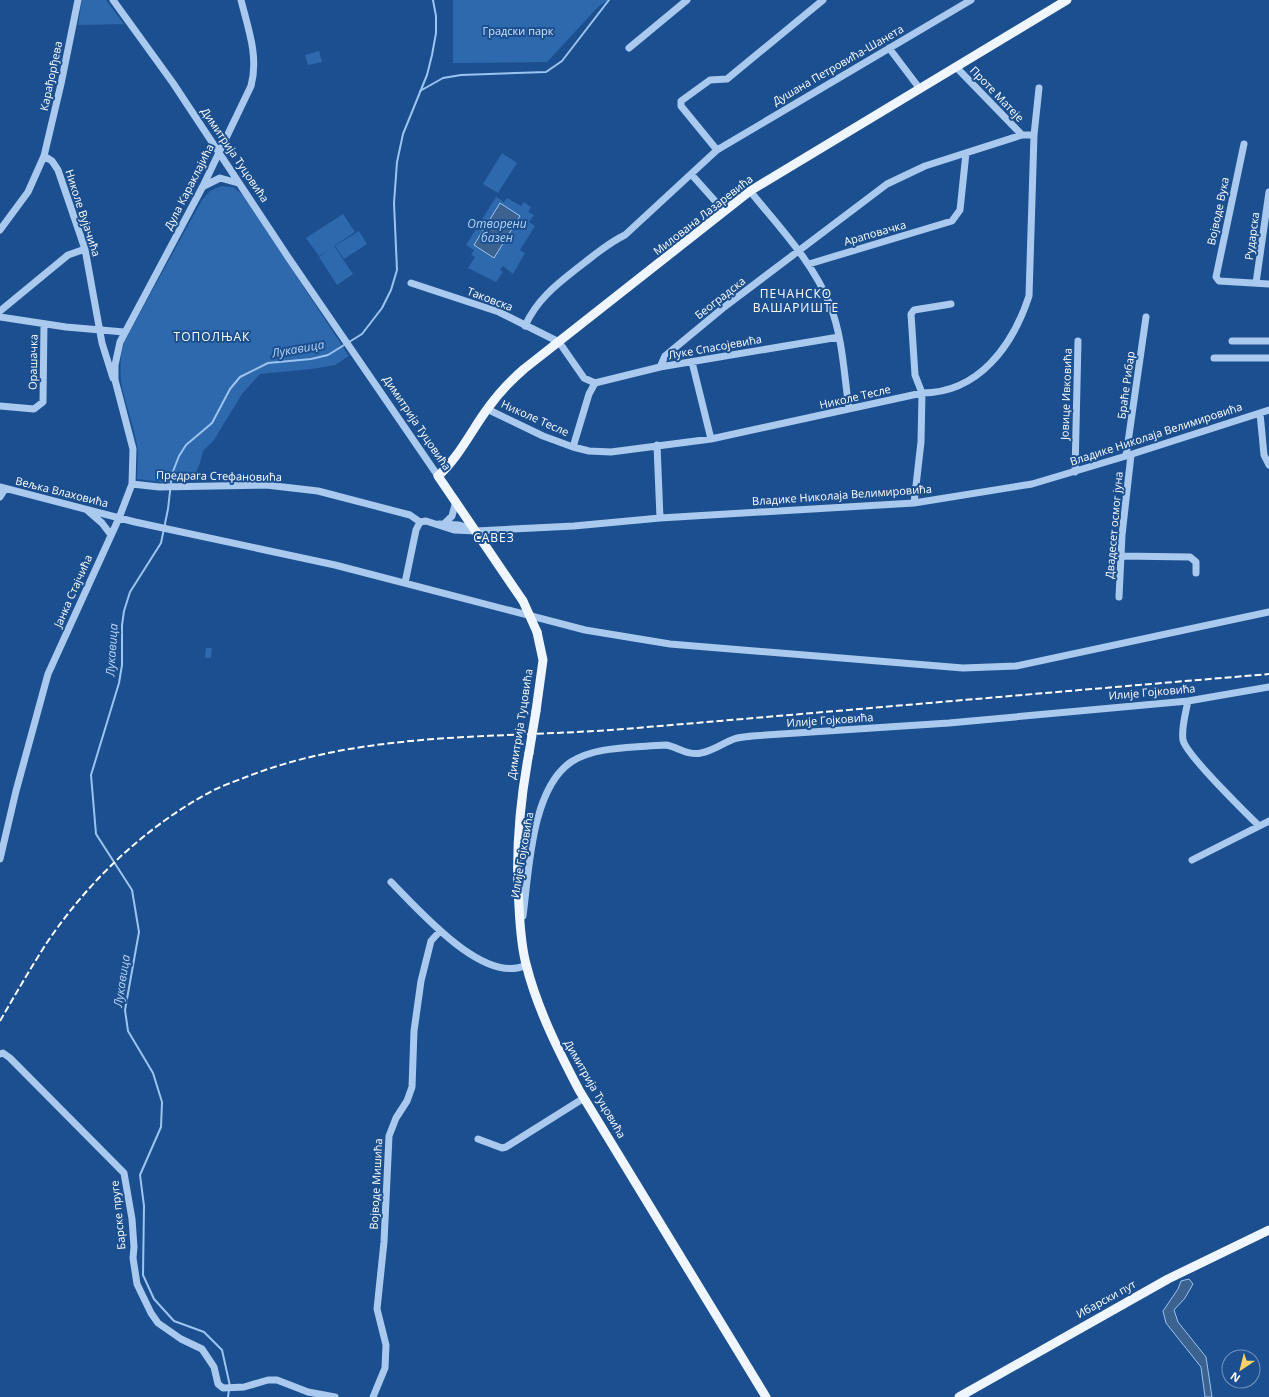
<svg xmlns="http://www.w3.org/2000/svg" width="1269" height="1397" font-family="'Open Sans',sans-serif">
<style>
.green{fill:#2e69ad}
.water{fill:#3c6290;stroke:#9cc4f0}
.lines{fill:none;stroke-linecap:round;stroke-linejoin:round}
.stream{stroke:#9cc4f0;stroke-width:2}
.minor{stroke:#a9c9ee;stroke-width:7}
.major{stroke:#f0f6ff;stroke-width:9}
.rail{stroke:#fff;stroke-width:2;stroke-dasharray:7 3;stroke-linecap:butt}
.major-bridge{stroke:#f0f6ff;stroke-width:9}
.labels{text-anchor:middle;stroke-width:4;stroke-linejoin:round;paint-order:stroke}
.park-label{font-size:11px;fill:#cfe3fa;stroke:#1b4f8f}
.street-label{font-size:11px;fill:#fff;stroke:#1b4f8f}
.water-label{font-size:12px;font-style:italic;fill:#b5d3f5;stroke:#1b4f8f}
.neighbourhood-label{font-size:12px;letter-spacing:1px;fill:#fff;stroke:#1b4f8f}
</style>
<rect width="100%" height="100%" fill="#1b4f8f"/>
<!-- green -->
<path class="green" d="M82,0H106L124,24L78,25Z
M453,0H608L598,7L547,62L453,63Z
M319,51L322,62L308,65L305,55Z
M502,153L517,163L498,193L483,184Z
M221,186L233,187L243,195L349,356L335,365L312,369L260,374L242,394L214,440L203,451L200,463L192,481L160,482L137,479C137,468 139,455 137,445C130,405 113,385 124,342L202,200L210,191Z
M496,197L504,202L507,198L521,206L524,202L531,207L528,212L534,215L529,222L535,226L520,250L525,253L513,274L503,266L500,270L503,272L496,282L468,268L475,257L471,255L474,250L466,245Z
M343,214L355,232L334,246L353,274L337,285L319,257L328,250L319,256L306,238Z
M359,231L367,244L344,259L335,246Z
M206,648H212L211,658H205Z"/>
<!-- water -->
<path class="water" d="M500,203L520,216L494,258L474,245Z
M1189,1279L1193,1284L1185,1298L1174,1310L1178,1322L1206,1357L1212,1397H1205L1201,1367L1166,1323L1163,1311L1178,1289L1181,1281Z"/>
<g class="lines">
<!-- stream -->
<path class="stream" d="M420,91L443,78L461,75L546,72L562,61L609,0
M230,1386L222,1350L204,1332L174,1321L154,1299L143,1275L144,1206L140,1175L161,1127L162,1102L153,1073L128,1031L125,1010L139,932L132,890L96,834L91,775L119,683L122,665V625L124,611L130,592L161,543L168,509L172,474L179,456L186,445L212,423L230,389L240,377L268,363L311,359L328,355L362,334L382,308L391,290L397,270L394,203L397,162L403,134L427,75L432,55L436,33V16L433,0
M228,1397L229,1390"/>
<!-- minor -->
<path class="minor" d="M113,0L173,83L290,260L438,476
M629,48L687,0
M889,48L920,89
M957,68L1022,135
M1244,144L1216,277L1219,281L1269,284
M717,150L681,106V101L710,80L727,79L823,0
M44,156L52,161L58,170L85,249L102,343L113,378
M691,174L724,211
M204,186L220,178L238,183
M750,191C779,227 813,262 830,305C843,338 844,375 849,409
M0,230L28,192L44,156L61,84L78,0
M809,264L952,221L960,210L966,153
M411,283L499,312L559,342L584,378L595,383L589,394L573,447
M1256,283L1269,192
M0,311L68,255L85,249
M0,317L66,327L124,332
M525,326C538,297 560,282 584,263C597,253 610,242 625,235L717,150L971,0
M1232,341H1269
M1214,358H1269
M692,362L711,439
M660,367L665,356L723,308L887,184L925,166L1022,135H1034
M595,383L660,367L839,337
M0,406L34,409L43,402L44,324
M487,409L543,436L573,447L589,451L611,452L711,439L922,393C979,393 1013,345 1029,296L1034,135L1039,88
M1260,413L1264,455L1269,465
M657,445L660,518
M1126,456L1146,317
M1075,472L1078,341
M132,484L159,487L266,485L318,491L410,515L420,522
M0,487L135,522L335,565L585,630L670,644L963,668L1016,666L1269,612
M0,497L5,489
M914,503L921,442L922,393L915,375L911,314L914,310L951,304
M87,510L102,523L111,535
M420,522L426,521L454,530L476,531L574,526L660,518L914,503L1032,484L1126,456L1269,410
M439,524L459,525L473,529
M444,524L452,516L456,501
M1121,556L1190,557L1196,562V573
M405,583L416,530L420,522
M1119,597L1122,535L1131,455
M1188,701C1186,712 1181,728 1183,740C1186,755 1245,812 1259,826
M0,859L16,791L48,674L119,518L132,484L133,449L115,380V365L120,342L203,186L251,86C259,57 248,28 241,0
M1192,860L1269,821
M391,882C418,909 484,986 526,965
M523,916C529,872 531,789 571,762C593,748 623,748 648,746C653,746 660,745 666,745C678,747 688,756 701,753C713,751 723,743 734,739C739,737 746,737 752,736L949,723L1188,701L1269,687
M0,1054L3,1053L10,1058L124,1173L132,1219L134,1247L133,1258L137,1284L151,1313L158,1323L181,1339L202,1349L214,1367L218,1384L223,1388L244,1387L268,1380H277L308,1392L335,1397
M478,1139L502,1148L506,1147L584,1098
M373,1397L385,1368L386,1345L377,1309L384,1242L389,1136L396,1118L407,1101L412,1087L414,1031L421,981L431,941L440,931"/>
<!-- major -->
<path class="major" d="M523,601L438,476C459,457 471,431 488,408C498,394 510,381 524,369L750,191L1067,0
M536,711L543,660L537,632
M529,753C519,806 515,853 519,907C520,926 521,945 526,964C537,1008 558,1050 579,1090L766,1397
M959,1397L1168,1279L1269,1230"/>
<!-- rail -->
<path class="rail" d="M0,1021C15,995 30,969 46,944C88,881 147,825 214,790C224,785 236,781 246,777C366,730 498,739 624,729C839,711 1054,692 1269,674"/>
<!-- major-bridge -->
<path class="major-bridge" d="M523,601L537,632
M529,753L536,711"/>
</g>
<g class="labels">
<!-- park labels -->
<g class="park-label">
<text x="518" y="35">Градски парк</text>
</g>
<!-- street labels -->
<g class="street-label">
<text transform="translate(838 65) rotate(-30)" y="4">Душана Петровића-Шанета</text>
<text transform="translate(51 76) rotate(-78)" y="4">Карађорђева</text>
<text transform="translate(997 94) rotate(46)" y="4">Проте Матеје</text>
<text transform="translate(235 155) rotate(56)" y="4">Димитрија Туцовића</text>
<text transform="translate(189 187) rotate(-63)" y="4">Дула Караклајића</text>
<text transform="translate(1218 211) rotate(-78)" y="4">Војводе Вука</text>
<text transform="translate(83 213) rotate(72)" y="4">Николе Вујачића</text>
<text transform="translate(703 215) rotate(-38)" y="4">Милована Лазаревића</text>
<text transform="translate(875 233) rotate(-16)" y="4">Араповачка</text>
<text transform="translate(1252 236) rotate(-82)" y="4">Рударска</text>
<text transform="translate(720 298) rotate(-38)" y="4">Београдска</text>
<text transform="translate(490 299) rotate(21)" y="4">Таковска</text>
<text transform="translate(715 347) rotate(-10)" y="4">Луке Спасојевића</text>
<text transform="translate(33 362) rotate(-89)" y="4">Орашачка</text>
<text transform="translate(1126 385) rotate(-82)" y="4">Браће Рибар</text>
<text transform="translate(1066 394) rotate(-88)" y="4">Јовице Ивковића</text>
<text transform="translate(855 397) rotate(-13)" y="4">Николе Тесле</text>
<text transform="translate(535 418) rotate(24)" y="4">Николе Тесле</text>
<text transform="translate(417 423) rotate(56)" y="4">Димитрија Туцовића</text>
<text transform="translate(1156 434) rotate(-18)" y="4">Владике Николаја Велимировића</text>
<text transform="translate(219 476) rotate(1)" y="4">Предрага Стефановића</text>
<text transform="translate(62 492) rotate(14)" y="4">Вељка Влаховића</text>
<text transform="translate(842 495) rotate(-4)" y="4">Владике Николаја Велимировића</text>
<text transform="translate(1114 525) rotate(-85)" y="4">Двадесет осмог јуна</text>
<text transform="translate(73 591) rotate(-66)" y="4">Јанка Стајчића</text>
<text transform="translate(1152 692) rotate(-5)" y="4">Илије Гојковића</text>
<text transform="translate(830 720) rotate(-4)" y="4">Илије Гојковића</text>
<text transform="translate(520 724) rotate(-81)" y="4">Димитрија Туцовића</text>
<text transform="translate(522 855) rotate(-80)" y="4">Илије Гојковића</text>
<text transform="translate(595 1089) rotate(60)" y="4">Димитрија Туцовића</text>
<text transform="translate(376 1184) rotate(-87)" y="4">Војводе Мишића</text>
<text transform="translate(118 1215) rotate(-96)" y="4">Барске пруге</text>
<text transform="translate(1106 1299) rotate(-29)" y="4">Ибарски пут</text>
</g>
<!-- water labels -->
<g class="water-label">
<text x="497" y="228">Отворени<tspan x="497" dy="14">базен</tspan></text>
<text transform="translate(298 349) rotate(-10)" y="4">Лукавица</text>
<text transform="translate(112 650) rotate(-86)" y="4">Лукавица</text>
<text transform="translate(122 981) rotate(-81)" y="4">Лукавица</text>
</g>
<!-- neighbourhood labels -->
<g class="neighbourhood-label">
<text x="796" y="298">ПЕЧАНСКО<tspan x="796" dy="14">ВАШАРИШТЕ</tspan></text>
<text x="212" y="341">ТОПОЛЊАК</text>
<text x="494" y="542">САВЕЗ</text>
</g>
</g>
<!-- north arrow -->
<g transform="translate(1241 1369) rotate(215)"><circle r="19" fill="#1b4f8f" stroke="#7695bc"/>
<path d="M0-3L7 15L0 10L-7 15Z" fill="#ffd166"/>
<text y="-6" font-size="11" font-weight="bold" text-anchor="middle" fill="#ffffff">N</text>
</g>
</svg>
